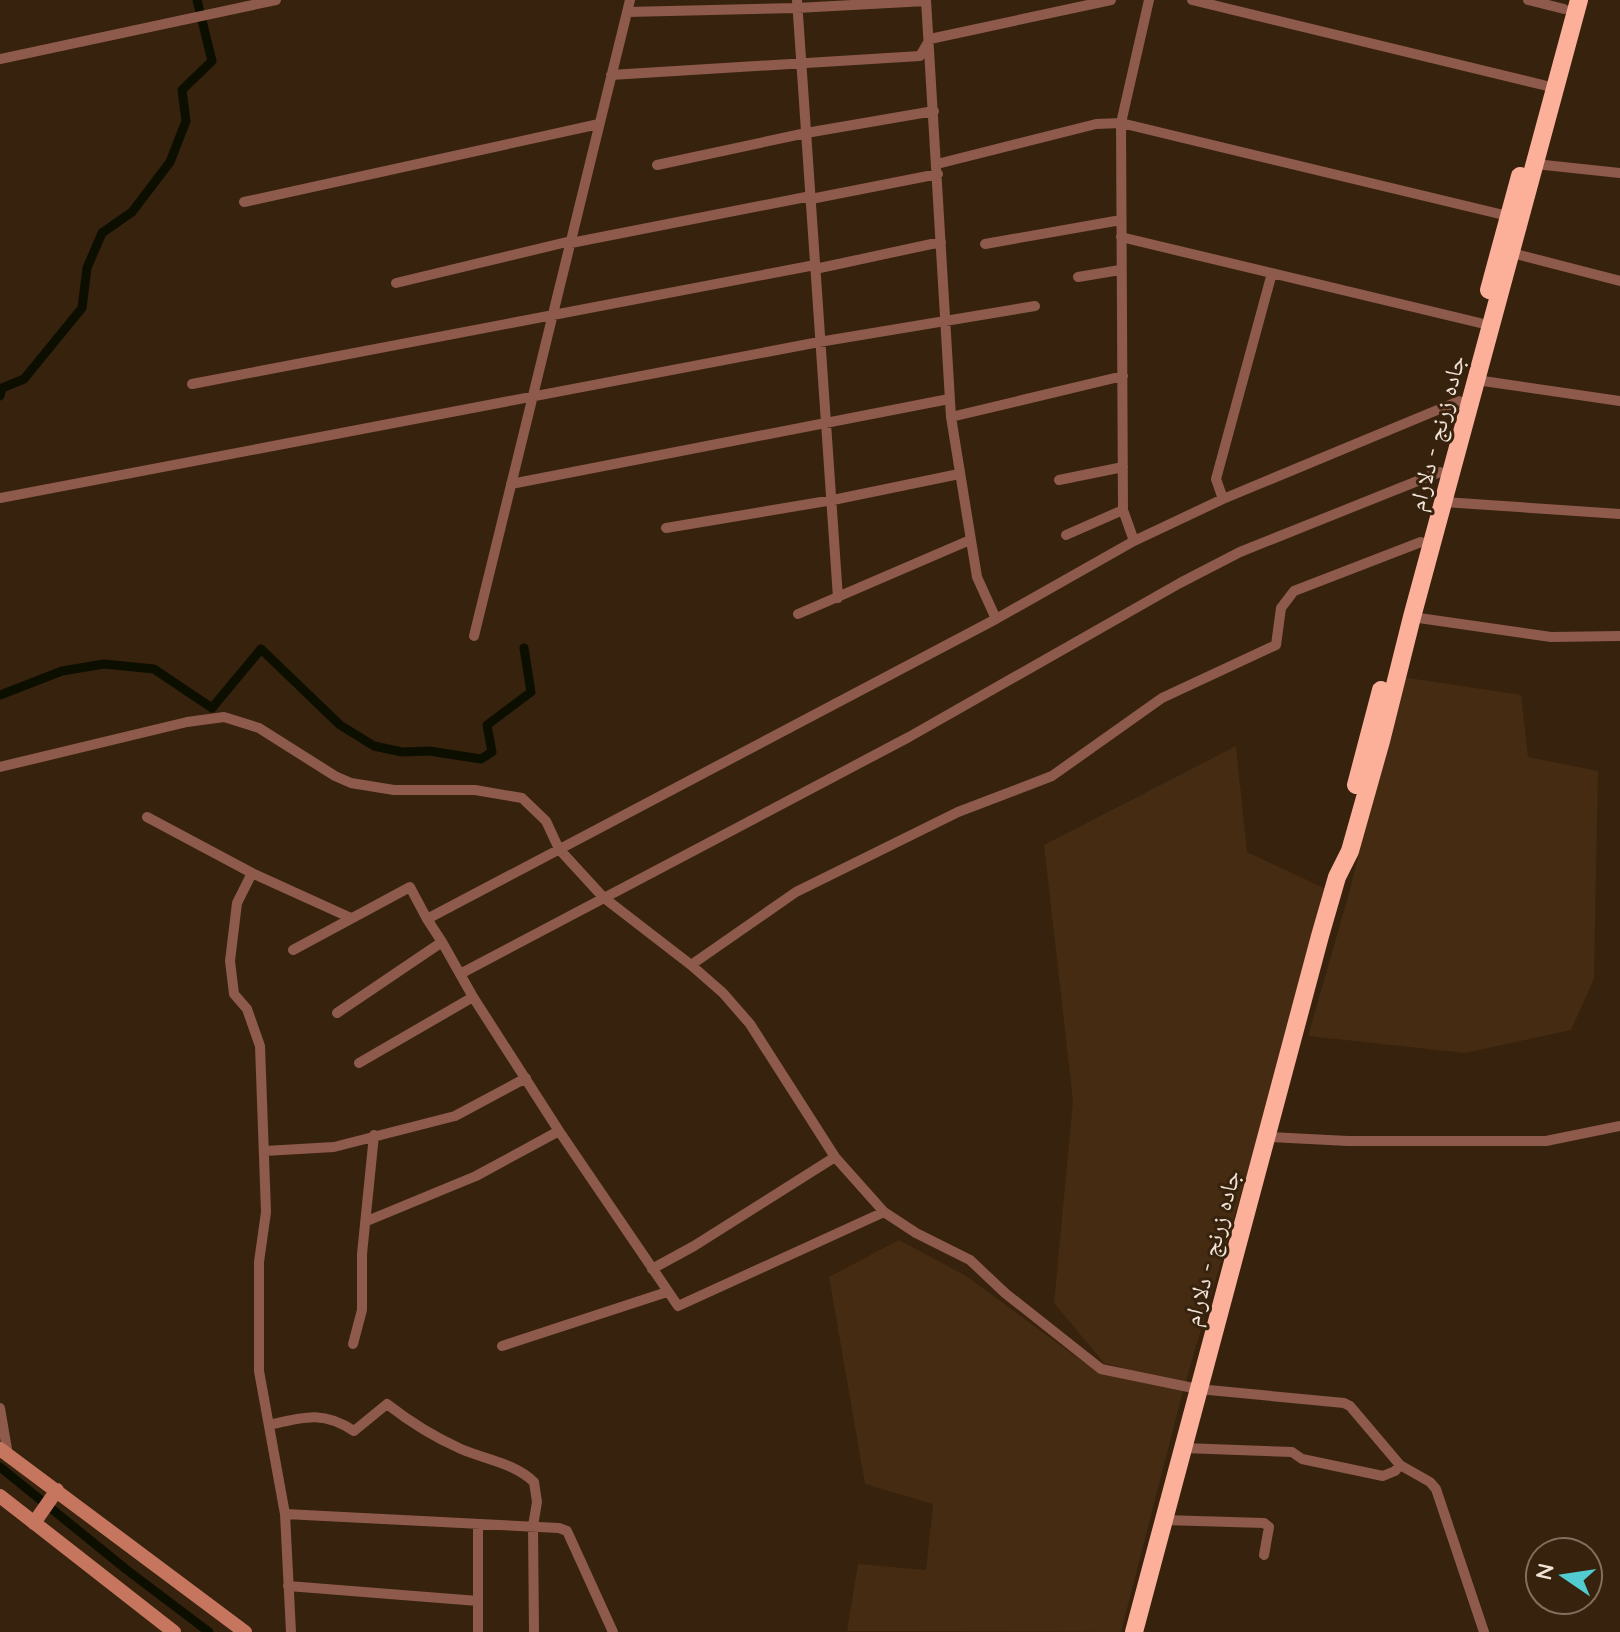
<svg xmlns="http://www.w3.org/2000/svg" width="1620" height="1632" font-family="Quicksand,'Noto Naskh Arabic',sans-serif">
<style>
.built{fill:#442b11}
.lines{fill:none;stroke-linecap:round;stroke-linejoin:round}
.canal{stroke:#0c0f00;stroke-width:9}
.street{stroke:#8d5a4c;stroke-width:10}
.secondary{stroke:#c6765e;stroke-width:14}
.highway{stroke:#fcb099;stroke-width:18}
.labels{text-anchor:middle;stroke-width:6;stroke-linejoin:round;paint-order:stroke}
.street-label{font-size:24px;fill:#f1e3d7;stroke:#37220e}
</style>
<rect width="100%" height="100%" fill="#37220e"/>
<!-- built -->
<path class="built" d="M1402,677L1521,695L1528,757L1598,771L1594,979L1571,1030L1465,1053L1308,1036L1348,897Z
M1236,746L1247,852L1324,888L1269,1099L1185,1384L1104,1363L1054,1303L1073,1101L1044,845Z
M899,1240L966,1276L1097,1372L1183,1391L1121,1632L847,1631L858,1564L926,1570L933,1504L865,1484L829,1277Z"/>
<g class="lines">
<!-- canal -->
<path class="canal" d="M0,396L2,388L24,379L82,308L87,268L102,233L132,212L170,162L186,121L182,90L212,61L197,0
M0,695L62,671L104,664L154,669L212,708L261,649L340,725L374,746L402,752L429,751L481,759L492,752L487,725L531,692L524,648
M0,1467L127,1570L209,1632"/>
<!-- street -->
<path class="street" d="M797,0L838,598
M926,0L951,417L977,577L996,619
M1192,0L1547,86
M1528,0L1564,9
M627,12L797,8L926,1
M0,59L276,0
M611,75L920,56L930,39L1111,0
M937,164L1096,124L1121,123L1508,216
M1535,164L1620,173
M657,165L806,133L934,111
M811,199L938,174
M244,202L599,124
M1121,237L1480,323
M571,243L811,196
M985,244L1121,220
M1512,253L1620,281
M815,269L941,242
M1078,277L1120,270
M396,283L571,241
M1476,380L1620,401
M192,384L815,265
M951,417L1123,376
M1059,480L1123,467
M511,484L949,399
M0,498L819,342L1035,306
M1223,499L1216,479L1272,273
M1444,502L1620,514
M666,528L833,500L959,474
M1066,535L1123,510
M1134,541L1123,510L1121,123L1149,0
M798,614L970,540
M1412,617L1551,637L1620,636
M474,636L630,0
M0,767L187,722L224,717L259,728L335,776L351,783L394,790H475L522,798L546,821L559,849L603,897L691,965L723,993L750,1024L835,1157L884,1212L916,1233L970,1260L1005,1293L1101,1369L1198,1389L1344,1403L1350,1406L1400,1465L1430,1482L1436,1489L1484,1632
M147,817L252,873L351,918
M252,873L237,903L230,961L234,994L247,1009L260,1046L266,1212L259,1262V1371L285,1514L559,1528L567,1531L613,1632
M442,942L473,997L559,1131L678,1306L884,1212
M293,950L410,887L427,919
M691,965L796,892L958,812L1052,776L1162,698L1276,645L1281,608L1294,591L1421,542
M460,974L909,737L1180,583L1240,552L1440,472
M337,1013L442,942L427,919L996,619L1134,541L1223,499L1459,401
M359,1063L473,997
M1268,1137L1348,1141H1546L1620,1126
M265,1151L334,1147L455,1116L526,1078
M367,1221L476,1176L559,1131
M652,1269L694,1246L835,1157
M353,1344L362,1310V1254L374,1135
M502,1346L667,1292
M0,1408L8,1455
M269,1425C303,1417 323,1410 354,1431L387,1404C410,1422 434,1437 461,1449C487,1460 514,1463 534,1482L537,1502L533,1526L534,1632
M1183,1448L1292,1452L1302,1459L1383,1476L1395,1471L1400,1465
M285,1514L291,1632
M1164,1520L1264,1523L1269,1527L1264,1555
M478,1524V1632
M288,1586L478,1601"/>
<!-- secondary -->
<path class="secondary" d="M0,1449L245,1632
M0,1496L174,1632
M34,1523L57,1490"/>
<!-- highway -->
<path class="highway" d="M1489,290L1520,176
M1356,785L1381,690
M1134,1632L1320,936L1337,877L1350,851L1381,741L1412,617L1579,0"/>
</g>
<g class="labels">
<!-- street labels -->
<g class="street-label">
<text transform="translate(1437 433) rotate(-75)" y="8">جاده زرنج - دلارام</text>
<text transform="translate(1212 1248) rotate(-75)" y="8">جاده زرنج - دلارام</text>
</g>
</g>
<!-- north arrow -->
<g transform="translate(1564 1576) rotate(283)"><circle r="38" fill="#37220e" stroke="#816f5e" stroke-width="2"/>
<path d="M0-6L14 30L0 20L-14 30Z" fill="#52ccd0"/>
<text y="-12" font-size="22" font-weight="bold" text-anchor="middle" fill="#f1e3d7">N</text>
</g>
</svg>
